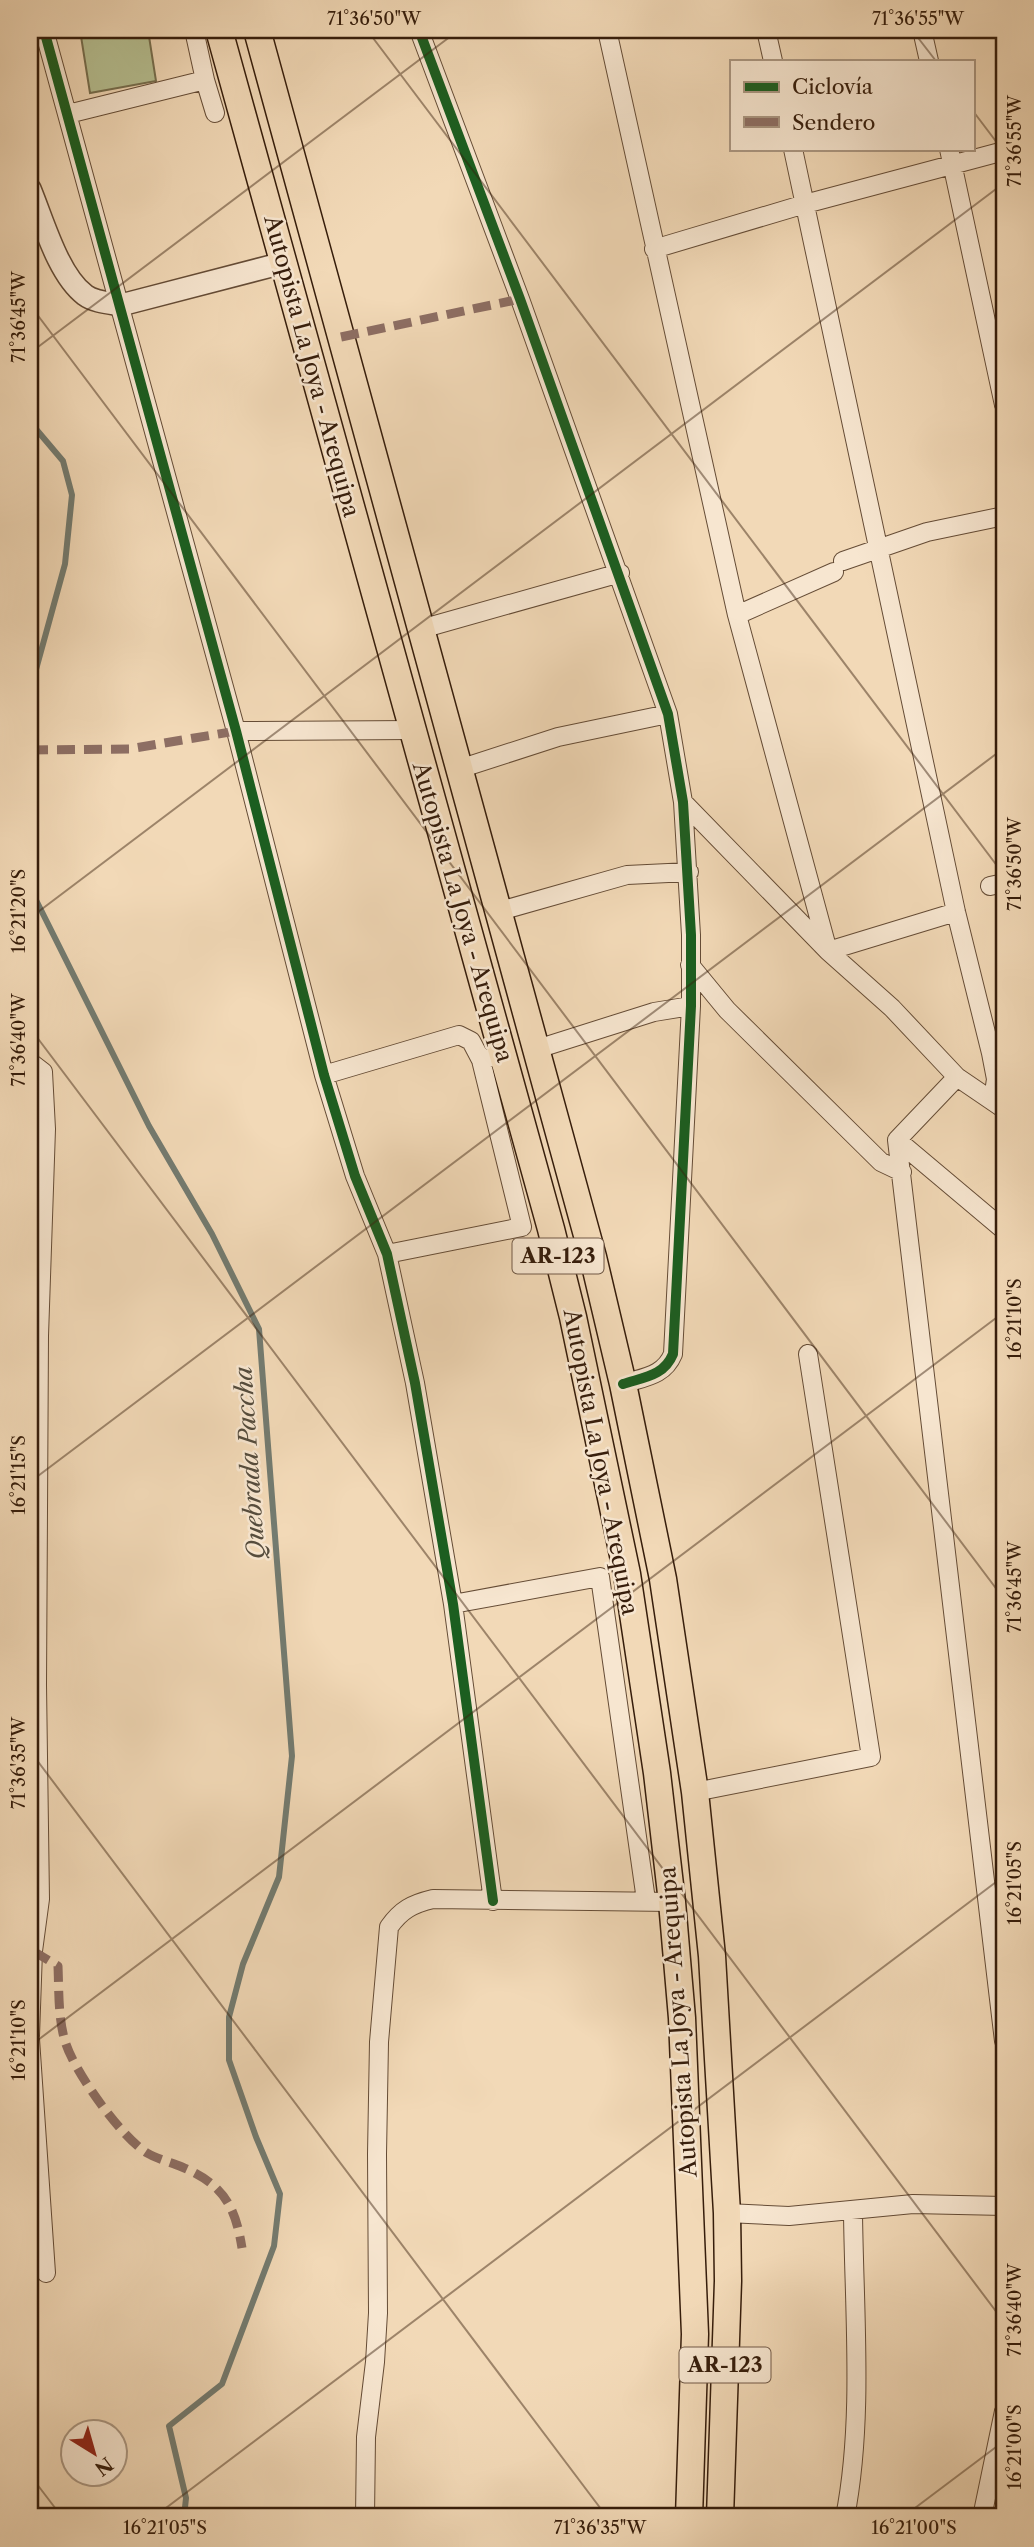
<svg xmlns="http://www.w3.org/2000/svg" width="1034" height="2547" font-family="'Libre Caslon Text',serif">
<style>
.green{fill:#b6c092;stroke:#766e4e;stroke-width:2}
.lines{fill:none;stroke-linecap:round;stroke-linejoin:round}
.stream{stroke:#737b70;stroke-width:6}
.minor-casing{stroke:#654c36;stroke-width:20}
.tertiary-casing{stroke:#654c36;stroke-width:24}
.primary-casing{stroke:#361d0b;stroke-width:29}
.minor{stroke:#f7e6d0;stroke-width:18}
.tertiary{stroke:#f7e6d0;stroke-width:21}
.primary{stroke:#f2d9b7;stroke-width:26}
.quiet{stroke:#8d6e63;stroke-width:9;stroke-dasharray:18 9;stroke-linecap:butt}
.cycleway-casing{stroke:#f7e6d0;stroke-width:15}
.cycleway{stroke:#1b5e20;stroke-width:10}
.ticks{fill:none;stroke:#361d0b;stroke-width:2;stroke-opacity:0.45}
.labels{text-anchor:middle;stroke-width:5;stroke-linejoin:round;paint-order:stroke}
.shield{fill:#f7e6d0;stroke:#705946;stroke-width:2}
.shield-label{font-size:21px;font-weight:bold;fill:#361d0b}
.street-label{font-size:23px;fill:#361d0b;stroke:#f7e6d0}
.water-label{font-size:24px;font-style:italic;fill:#554c3d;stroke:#f7e6d0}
.neatline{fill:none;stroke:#361d0b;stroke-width:2.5}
.ticks-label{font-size:18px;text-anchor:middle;fill:#361d0b}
</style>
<rect width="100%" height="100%" fill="#f2d9b7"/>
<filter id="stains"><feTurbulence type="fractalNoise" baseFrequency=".00286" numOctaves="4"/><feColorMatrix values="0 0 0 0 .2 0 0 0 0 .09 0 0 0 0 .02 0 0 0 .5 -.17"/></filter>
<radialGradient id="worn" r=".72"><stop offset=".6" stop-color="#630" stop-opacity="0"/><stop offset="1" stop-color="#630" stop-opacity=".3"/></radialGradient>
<!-- green -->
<path class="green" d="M80,30H148L156,81L90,93Z"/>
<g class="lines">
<!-- stream -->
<path class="stream" d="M30,422L63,461L72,495L65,564L32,684L30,801L34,896L149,1126L212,1234L259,1329L292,1756L279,1877L243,1964L229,2017V2060L256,2137L280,2194L274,2246L222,2384L169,2426L186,2498L184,2517"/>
<!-- minor casing -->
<g class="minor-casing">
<path id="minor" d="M44,30L236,731L324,1075L355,1176L387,1254L415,1383L453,1604L493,1901
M419,30L520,299L668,714L683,802L691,935V1006L673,1354C664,1376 644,1377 623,1384
M607,30L737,615L828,951L956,912
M766,30L773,61
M922,30L929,61
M205,80L215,113
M68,114L205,80L194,30
M793,149L956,912L991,1053L996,1079L993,1100
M949,149L1004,405
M654,249L805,204L1004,151
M843,561L927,532L1004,516
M737,615L834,572
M421,629L620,573
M236,731L413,730
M459,769L558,737L668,714
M683,802L828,951L892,1008L957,1077L1004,1109
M990,886L1004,883
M500,911L627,875L689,872
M690,965L727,1010L881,1162L902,1172
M537,1049L654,1012L691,1006
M30,1062L43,1072L46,1129L39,1336L37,1685L40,1899L33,1951L30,2036
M324,1075L459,1035L471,1041L481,1060L493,1057
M897,1140L1004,2041
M897,1140L1004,1230
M897,1140L957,1077
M387,1254L522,1227L481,1060
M453,1604L600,1577L646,1900
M695,1792L871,1757L808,1354
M30,2039L46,2273
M727,2213L789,2216L913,2204L1004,2206
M365,2517L366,2437L375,2362L378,2313L377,2154L379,2042L389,1927C401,1910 412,1904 433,1899L672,1902
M845,2517C864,2420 854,2311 853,2212
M982,2517L1004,2411"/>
</g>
<!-- tertiary casing -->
<g class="tertiary-casing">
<path id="tertiary" d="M30,189C43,220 58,275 85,295C94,302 110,303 121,305L283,263"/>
</g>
<!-- primary casing -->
<g class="primary-casing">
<path id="primary" d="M219,30L551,1229L573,1317L627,1574L657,1773L672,1902L682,2018L695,2334L689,2517
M257,30L593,1257L623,1384L663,1579L695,1792L712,1956L727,2213L728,2281L720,2517"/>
</g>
<!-- minor -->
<use href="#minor" class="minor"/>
<!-- tertiary -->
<use href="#tertiary" class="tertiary"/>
<!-- primary -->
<use href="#primary" class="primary"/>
<!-- quiet -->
<path class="quiet" d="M341,337L520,299
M30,750L129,749L236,731
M33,1951L58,1966C59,1990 58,2018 65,2041C73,2070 121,2137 147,2153C157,2159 170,2162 182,2167C222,2184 235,2204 242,2248"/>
<!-- cycleway casing -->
<g class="cycleway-casing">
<path id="cycleway" d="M44,30L236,731L324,1075L355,1176L387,1254L415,1383L453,1604L493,1901
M419,30L520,299L668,714L683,802L691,935V1006L673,1354C664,1376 644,1377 623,1384"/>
</g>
<!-- cycleway -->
<use href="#cycleway" class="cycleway"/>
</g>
<!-- ticks -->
<path class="ticks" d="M367,30L1004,875M912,30L936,61M973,111L1004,152M30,305L1004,1599M30,353L459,30M30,918L1004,183M30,1028L1004,2322M30,1482L1004,748M30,1751L607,2517M30,2046L1004,1312M30,2475L62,2517M154,2517L1004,1876M903,2517L1004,2441"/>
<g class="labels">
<!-- shield labels -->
<g class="shield">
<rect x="512.5" y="1238.5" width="91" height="35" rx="5"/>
<rect x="679.5" y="2347.5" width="91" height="35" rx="5"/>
</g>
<g class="shield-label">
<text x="558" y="1263">AR-123</text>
<text x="725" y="2372">AR-123</text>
</g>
<!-- street labels -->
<g class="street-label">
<text transform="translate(312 366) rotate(75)" y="8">Autopista La Joya - Arequipa</text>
<text transform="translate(463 912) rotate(74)" y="8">Autopista La Joya - Arequipa</text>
<text transform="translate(601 1462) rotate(79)" y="8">Autopista La Joya - Arequipa</text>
<text transform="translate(678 2022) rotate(-94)" y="8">Autopista La Joya - Arequipa</text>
</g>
<!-- water labels -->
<g class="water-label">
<text transform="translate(250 1463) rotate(-94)" y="8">Quebrada Paccha</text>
</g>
</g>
<!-- margin -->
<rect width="1034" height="2547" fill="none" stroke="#f2d9b7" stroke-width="77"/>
<!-- legend -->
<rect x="730" y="60" width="245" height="91" fill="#f7e6d0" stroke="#aa9681" stroke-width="2"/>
<rect x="744" y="82" width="35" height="10" fill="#1b5e20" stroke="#aa9681" stroke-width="2"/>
<text x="792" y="94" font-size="21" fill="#361d0b">Ciclovía</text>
<rect x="744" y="117" width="35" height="10" fill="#8d6e63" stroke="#aa9681" stroke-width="2"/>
<text x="792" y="130" font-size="21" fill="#361d0b">Sendero</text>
<!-- north arrow -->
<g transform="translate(94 2453) rotate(143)"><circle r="33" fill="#f7e6d0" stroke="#aa9681" stroke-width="2"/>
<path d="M0-5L12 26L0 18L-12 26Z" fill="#8f2418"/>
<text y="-10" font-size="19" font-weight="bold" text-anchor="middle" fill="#361d0b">N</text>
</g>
<rect x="38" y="38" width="958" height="2470" class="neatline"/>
<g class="ticks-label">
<text x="374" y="25">71°36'50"W</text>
<text x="918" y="25">71°36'55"W</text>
<text transform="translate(1015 141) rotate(-90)" y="6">71°36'55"W</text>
<text transform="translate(19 317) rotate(-90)" y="6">71°36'45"W</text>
<text transform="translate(1015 864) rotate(-90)" y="6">71°36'50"W</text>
<text transform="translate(19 911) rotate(-90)" y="6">16°21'20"S</text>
<text transform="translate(19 1040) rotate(-90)" y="6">71°36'40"W</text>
<text transform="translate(1015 1319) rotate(-90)" y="6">16°21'10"S</text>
<text transform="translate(19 1475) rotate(-90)" y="6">16°21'15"S</text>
<text transform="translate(1015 1587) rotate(-90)" y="6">71°36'45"W</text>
<text transform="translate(19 1763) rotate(-90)" y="6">71°36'35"W</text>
<text transform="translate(1015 1883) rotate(-90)" y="6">16°21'05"S</text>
<text transform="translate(19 2040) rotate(-90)" y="6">16°21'10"S</text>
<text transform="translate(1015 2310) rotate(-90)" y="6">71°36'40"W</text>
<text transform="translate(1015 2447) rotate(-90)" y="6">16°21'00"S</text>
<text x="165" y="2534">16°21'05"S</text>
<text x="600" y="2534">71°36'35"W</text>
<text x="914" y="2534">16°21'00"S</text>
</g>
<rect width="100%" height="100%" filter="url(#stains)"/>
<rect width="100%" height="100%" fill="url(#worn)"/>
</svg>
